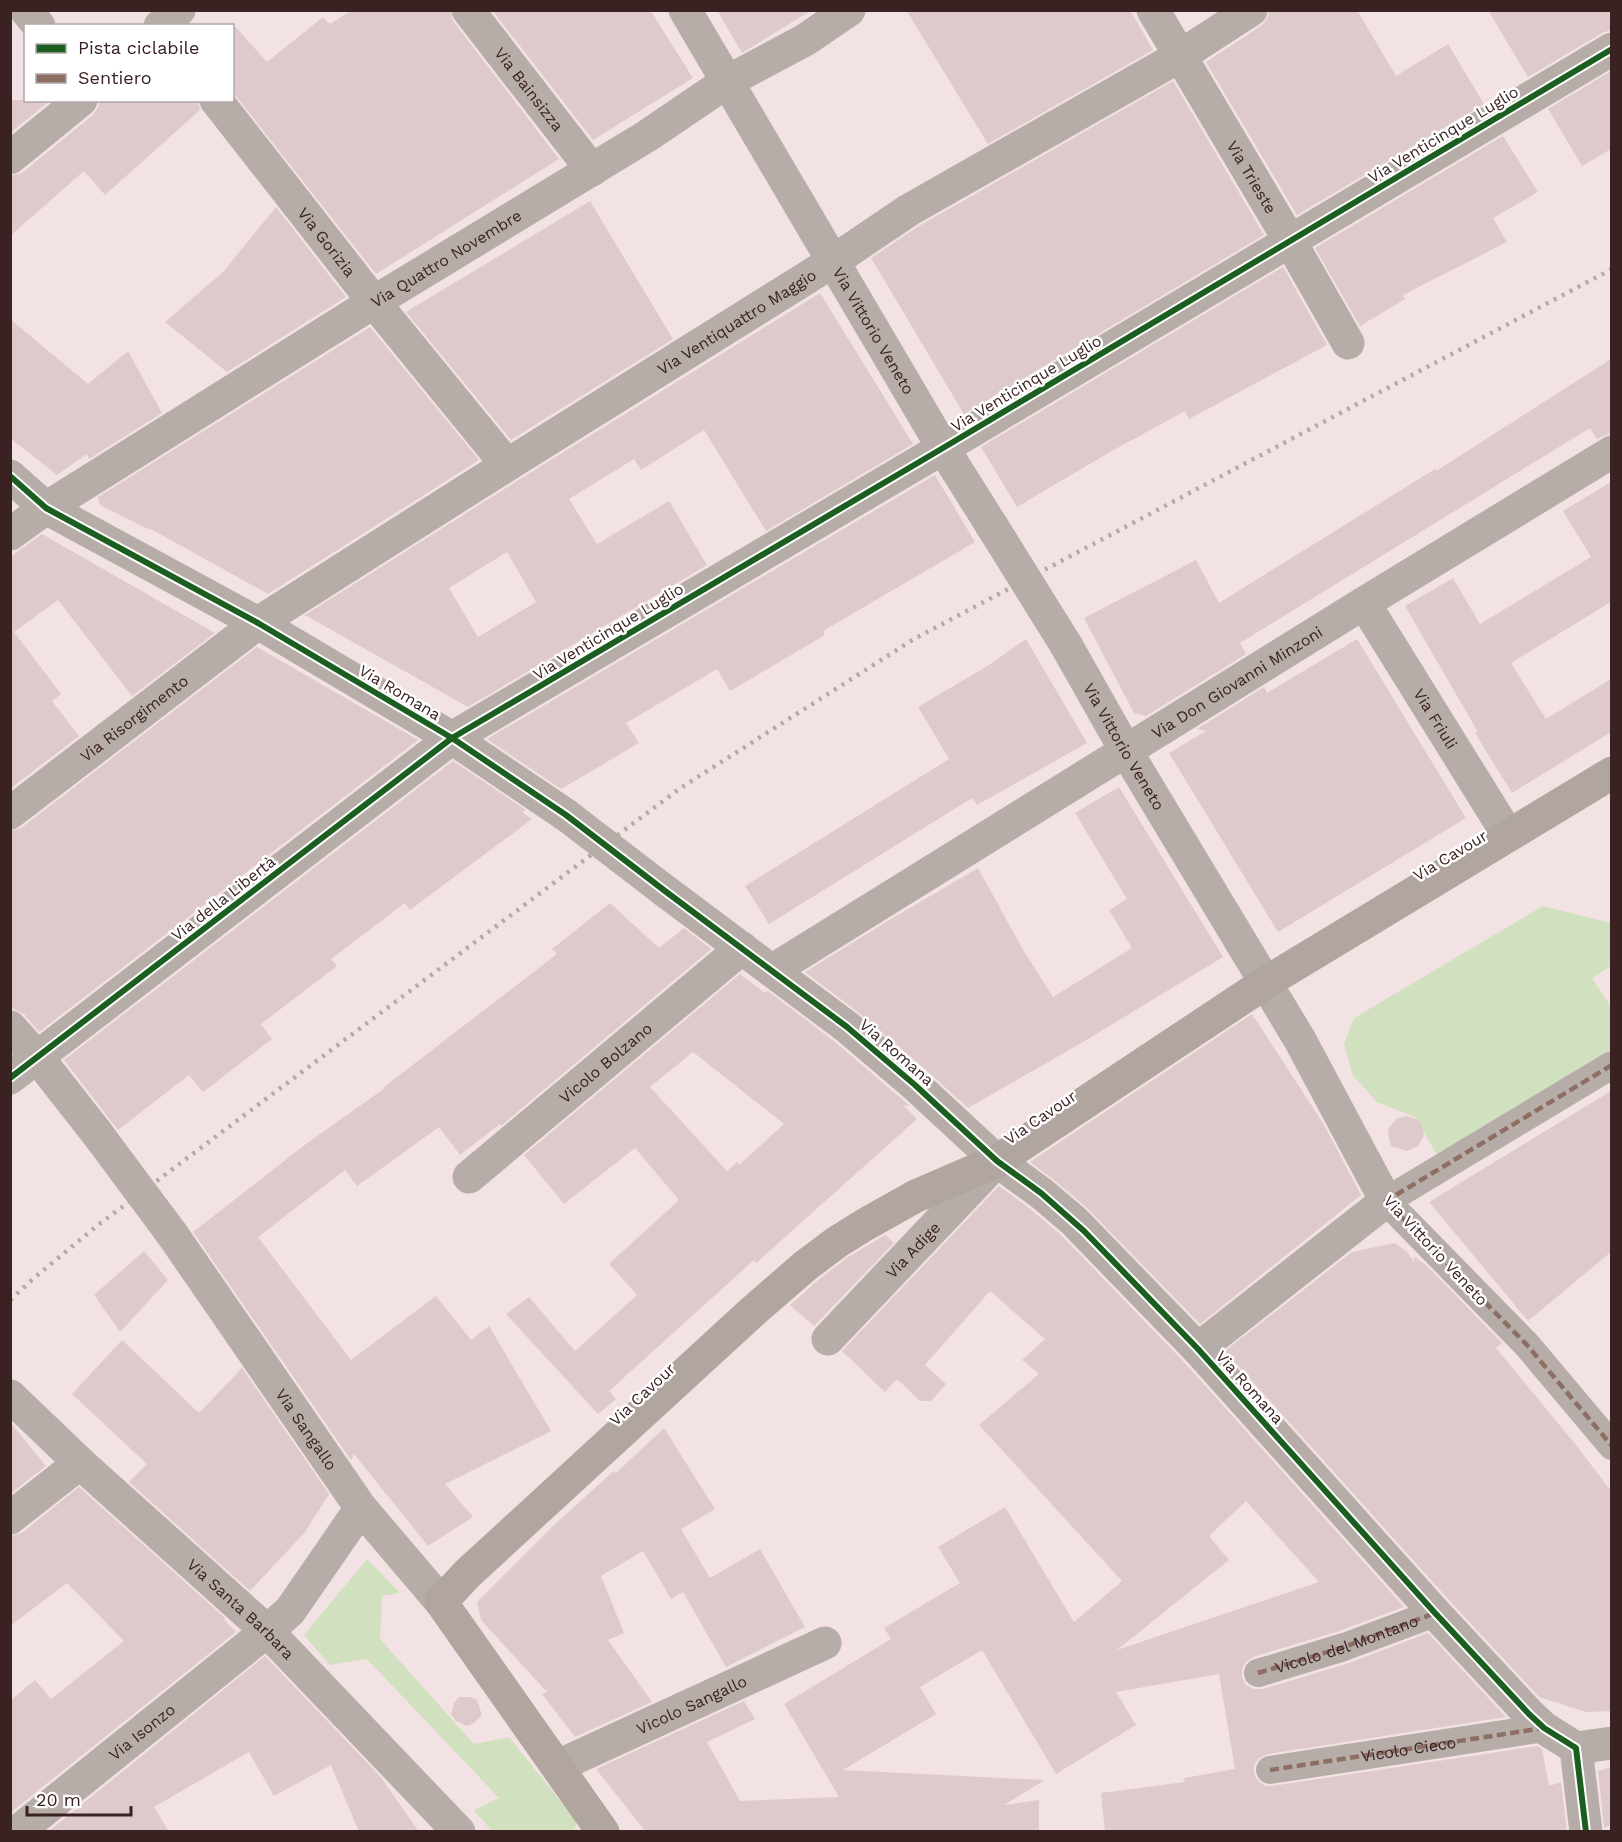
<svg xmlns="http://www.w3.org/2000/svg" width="1622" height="1842" font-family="'Work Sans',sans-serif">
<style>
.green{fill:#d1e1c0}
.building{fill:#dfcacb;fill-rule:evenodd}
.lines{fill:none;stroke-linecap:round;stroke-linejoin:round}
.pedestrian{stroke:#b6aca8;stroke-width:28}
.minor{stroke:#b6aca8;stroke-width:33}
.tertiary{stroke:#b6aca8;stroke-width:33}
.primary{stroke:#b0a59f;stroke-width:33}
.rail{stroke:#b4aaa7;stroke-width:4.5;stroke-dasharray:3 6;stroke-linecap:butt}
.minor-bridge{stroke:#b6aca8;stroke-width:33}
.quiet{stroke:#8d6e63;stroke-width:4.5;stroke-dasharray:9 4.5;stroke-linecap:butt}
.cycleway-casing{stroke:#fff;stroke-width:10}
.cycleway{stroke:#1b5e20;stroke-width:6}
.labels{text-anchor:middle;stroke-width:5;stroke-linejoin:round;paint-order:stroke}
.street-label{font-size:16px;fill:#3a2122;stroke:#fff}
</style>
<rect width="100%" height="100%" fill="#f3e2e3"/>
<!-- green -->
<path class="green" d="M1543,906L1611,923V966L1592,978L1611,1007V1049L1439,1158L1415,1117L1377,1102L1353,1076L1344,1044L1354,1018Z
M367,1559L400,1593L382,1596L380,1639L474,1744L509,1737L577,1822L574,1831H492L474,1810L499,1798L367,1659L330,1665L304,1635Z"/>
<!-- building -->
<path class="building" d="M352,10H450L453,21L559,159L376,274L232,91V23L267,62L323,17L330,24Z
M492,10H650L693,78L593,140Z
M717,10H812L742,53Z
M906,10H1130L1153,50L988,144Z
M1272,10H1357L1396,76L1448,44L1484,104L1297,215L1206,62L1261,26L1267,19L1269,12Z
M1488,10H1611V30L1602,33L1528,77Z
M1611,71V149L1582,166L1548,109Z
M1173,81L1264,235L964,414L871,258L919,226Z
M10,100H51L10,133Z
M99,100H198L200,110L105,195L84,171L10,236V176L22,173L93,115L98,107Z
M1503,136L1538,192L1493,218L1507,242L1403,295L1405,299L1360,326L1315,248Z
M590,201L673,339L511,440L406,312Z
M276,207L346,297L227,372L165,322L223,272Z
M1283,267L1327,345L1189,419L1185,411L1110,452L1017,507L981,447Z
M820,293L913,444L766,531L704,430L641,470L634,459L569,499L597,544L669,501L707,565L468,707L305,615L517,481ZM507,552L536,602L478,637L449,588Z
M10,319L88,384L128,351L162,413L89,459L87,454L57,475L10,438Z
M370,327L479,460L268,594L151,529L150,530L100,505L98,497Z
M1611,359V433L1597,439L1590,428L1240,643L1246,654L1146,716L1134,713L1084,618L1196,560L1219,603L1435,469L1436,471Z
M935,475L975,542L823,631L825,635L730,691L717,669L626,723L639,743L561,789L487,739Z
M1611,482V602L1511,663L1546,719L1611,679V732L1512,793L1475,733L1478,732L1405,606L1453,578L1480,624L1591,557L1563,511Z
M42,534L215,633L132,696L58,600L14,632L61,694L52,701L79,736L10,789V557Z
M1026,639L1087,743L977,805L972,798L769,924L745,886L949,759L918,707L989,665Z
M1357,639L1466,818L1278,932L1169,753L1206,731L1197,729L1264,687L1267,693Z
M257,647L418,740L39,1032L24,1014L13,1009L10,1006V831L21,828Z
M453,761L526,810L522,812L532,819L410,910L405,903L331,959L337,966L261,1024L272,1039L203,1092L189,1075L118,1130L64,1060Z
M1119,787L1223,957L1083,1042L968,1108L927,1071L859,1013L805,972L891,919L978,868L1022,948L1053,997L1132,948L1109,910L1127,899L1075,813Z
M610,903L659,948L684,928L711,949L501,1126L500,1124L460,1155L439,1127L357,1186L345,1170L258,1237L351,1360L436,1296L471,1340L489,1326L551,1431L445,1484L473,1517L428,1546L354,1454L351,1460L193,1232L306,1144L385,1088L384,1087L557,954L552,949Z
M740,974L765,993L768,991L835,1042L910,1106L903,1105L917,1119L756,1263L754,1260L609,1391L616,1399L598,1414L506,1314L529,1297L575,1351L637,1295L609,1264L679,1200L635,1148L564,1204L524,1155ZM693,1052L784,1124L739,1165L737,1162L727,1171L650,1087Z
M1252,1014L1323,1123L1361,1195L1200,1324L1087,1208L1053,1179L1030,1162Z
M1611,1091V1252L1528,1321L1429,1202Z
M1406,1116L1417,1119L1421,1123L1424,1136L1418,1146L1407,1151L1391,1146L1388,1134L1389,1128L1396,1119Z
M999,1186L1029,1208L1061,1235L1184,1362L1404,1607L1339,1631L1253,1657L1246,1662L1242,1669V1677L1246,1685L1254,1689H1263L1349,1663L1428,1633L1506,1717L1268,1754L1259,1758L1254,1765V1773L1258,1781L1265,1786H1272L1537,1746L1542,1749L1549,1786L1561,1782L1567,1832H1105L1101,1793L1185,1782L1184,1778L1235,1769L1219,1674L1116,1692L1136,1725L1056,1774L982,1650L920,1687L936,1714L843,1770L1045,1780L1004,1805L1039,1800V1832H646L596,1769L744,1701L755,1719L707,1742L740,1801L839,1797L784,1704L891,1639L884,1628L960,1583L938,1547L1005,1507L1074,1622L1122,1581L979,1425L1039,1374L1022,1360L1045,1339L990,1291L925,1365L946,1384L931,1401H920L897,1379L885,1392L842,1351ZM1246,1501L1319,1582L1117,1650L1229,1560L1209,1536Z
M885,1235L894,1243L814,1326L790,1305L817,1281L848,1257Z
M1395,1243L1407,1252L1415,1263L1413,1256L1427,1266L1502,1343L1496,1348L1576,1445L1611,1491V1711L1586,1712L1539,1697L1449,1600L1225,1351L1352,1252Z
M144,1251L168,1280L120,1332L94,1295Z
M122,1340L199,1413L242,1368L329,1494L305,1532L250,1591L129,1482L147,1464L72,1394Z
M10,1422L46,1466L10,1494Z
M664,1428L715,1509L681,1529L710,1578L760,1549L805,1627L726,1667L683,1592L671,1599L643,1551L601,1576L624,1633L608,1640L652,1702L575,1737L542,1694L547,1692L481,1620L477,1602L554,1525L614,1471L616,1473Z
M79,1487L225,1618L224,1620L236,1632L10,1813V1701L35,1680L51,1699L124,1641L67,1583L10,1626V1536L22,1533Z
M265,1656L380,1776L419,1832H359L331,1765L274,1796L249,1752L154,1807L169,1832H48Z
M459,1697H470L477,1700L482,1715L474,1723L467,1726L456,1721L451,1714L454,1703Z
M1611,1767V1825L1604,1828L1598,1771Z"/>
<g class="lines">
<!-- pedestrian -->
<g class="pedestrian">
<path d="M1612,1065L1386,1201L1527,1345L1612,1446"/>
<path d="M1258,1673L1344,1647L1435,1613"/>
<path id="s1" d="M1270,1770L1544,1728"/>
</g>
<!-- minor -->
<g class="minor">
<path d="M26,10L39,26"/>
<path id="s2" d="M468,10L592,170"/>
<path id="s3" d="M685,10L943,448L992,526"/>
<path id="s4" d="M1153,10L1290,241L1348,343"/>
<path d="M160,26L179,10"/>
<path id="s5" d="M216,100L374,302L507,465"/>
<path d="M10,158L81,100"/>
<path d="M10,476L46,508L258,623L452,738L566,815"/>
<path id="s6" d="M10,534L46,508L374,302L647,136L728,81L805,40L849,10"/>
<path id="s7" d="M1364,603L1508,835"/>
<path id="s8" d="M1066,645L1126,751L1300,1040L1386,1201L1198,1349"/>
<path id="s9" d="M10,813L258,623L507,465L832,262L909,210L1180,56L1251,10"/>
<path d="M665,891L847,1027L915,1085L997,1161L1041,1193L1074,1221L1198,1349L1435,1613L1529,1714L1544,1728L1576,1748L1586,1832"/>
<path id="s10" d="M773,970L1364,603L1612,452"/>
<path d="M10,1027L38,1058L96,1132"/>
<path d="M10,1078L452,738L943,448L1612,49"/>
<path id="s11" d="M469,1177L742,948"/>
<path id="s12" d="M172,1234L361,1508"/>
<path id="s13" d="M828,1339L997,1161"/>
<path d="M10,1518L80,1463"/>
<path d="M1576,1748L1612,1743"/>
<path id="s14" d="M558,1766L825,1643"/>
<path id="s15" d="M17,1832L267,1631"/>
</g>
<!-- tertiary -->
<g class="tertiary">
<path id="s16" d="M10,1396L80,1463L267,1631L459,1832"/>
<path d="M267,1631L290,1611L361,1508L441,1602"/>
</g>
<!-- primary -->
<path class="primary" d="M603,1832L441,1602L467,1574L751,1313L805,1266L837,1242L866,1224L916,1196L997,1161L1265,983L1612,773"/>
<!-- rail -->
<path class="rail" d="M10,1300L34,1278L98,1225L679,789L914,639L1612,269"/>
<!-- minor-bridge -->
<path class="minor-bridge" d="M992,526L1066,645
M566,815L665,891
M96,1132L172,1234"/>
<!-- quiet -->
<g class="quiet">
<path d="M1612,1065L1386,1201L1527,1345L1612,1446"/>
<path id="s17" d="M1258,1673L1344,1647L1435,1613"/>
<path d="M1270,1770L1544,1728"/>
</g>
<!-- cycleway casing -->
<g class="cycleway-casing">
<path id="cycleway" d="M10,476L46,508L258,623L452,738L566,815L665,891L847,1027L915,1085L997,1161L1041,1193L1084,1231L1198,1349L1435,1613L1529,1714L1544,1728L1576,1748L1586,1832
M10,1078L452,738L943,448L1612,49"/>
</g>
<!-- cycleway -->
<use href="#cycleway" class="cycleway"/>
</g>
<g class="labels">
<!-- street labels -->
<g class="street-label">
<text dy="6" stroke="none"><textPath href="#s2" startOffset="100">Via Bainsizza</textPath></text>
<text transform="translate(1443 134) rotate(-31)" y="6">Via Venticinque Luglio</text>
<text dy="6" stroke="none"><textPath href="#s4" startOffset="194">Via Trieste</textPath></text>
<text dy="6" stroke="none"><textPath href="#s5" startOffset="180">Via Gorizia</textPath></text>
<text dy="6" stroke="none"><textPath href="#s6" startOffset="516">Via Quattro Novembre</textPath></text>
<text dy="6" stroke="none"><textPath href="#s9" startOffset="878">Via Ventiquattro Maggio</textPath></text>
<text dy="6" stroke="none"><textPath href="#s3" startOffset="372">Via Vittorio Veneto</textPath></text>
<text transform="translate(1026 383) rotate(-31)" y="6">Via Venticinque Luglio</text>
<text transform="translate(608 631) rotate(-31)" y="6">Via Venticinque Luglio</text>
<text dy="6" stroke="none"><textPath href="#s10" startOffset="546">Via Don Giovanni Minzoni</textPath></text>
<text transform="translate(400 692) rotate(31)" y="6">Via Romana</text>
<text dy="6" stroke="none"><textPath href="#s9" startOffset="156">Via Risorgimento</textPath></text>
<text dy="6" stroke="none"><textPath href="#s7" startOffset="136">Via Friuli</textPath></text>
<text dy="6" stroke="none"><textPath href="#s8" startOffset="117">Via Vittorio Veneto</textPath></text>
<text transform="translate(1450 855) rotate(-31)" y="6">Via Cavour</text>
<text transform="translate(223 898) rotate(-38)" y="6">Via della Libertà</text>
<text transform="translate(897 1052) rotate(41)" y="6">Via Romana</text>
<text dy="6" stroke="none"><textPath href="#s11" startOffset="178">Vicolo Bolzano</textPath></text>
<text transform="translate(1040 1117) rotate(-34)" y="6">Via Cavour</text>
<text dy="6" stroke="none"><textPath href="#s13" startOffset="123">Via Adige</textPath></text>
<text transform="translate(1436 1250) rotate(47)" y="6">Via Vittorio Veneto</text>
<text transform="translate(1250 1387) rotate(48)" y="6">Via Romana</text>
<text transform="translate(642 1394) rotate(-43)" y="6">Via Cavour</text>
<text dy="6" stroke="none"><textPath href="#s12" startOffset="237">Via Sangallo</textPath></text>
<text dy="6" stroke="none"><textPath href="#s16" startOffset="314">Via Santa Barbara</textPath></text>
<text dy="6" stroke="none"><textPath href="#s17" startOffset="93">Vicolo del Montano</textPath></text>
<text dy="6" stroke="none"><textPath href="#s14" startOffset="147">Vicolo Sangallo</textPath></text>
<text dy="6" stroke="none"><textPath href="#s15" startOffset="160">Via Isonzo</textPath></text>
<text dy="6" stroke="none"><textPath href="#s1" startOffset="140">Vicolo Cieco</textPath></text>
</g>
</g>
<!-- border -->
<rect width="1622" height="1842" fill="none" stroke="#3a2122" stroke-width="24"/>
<!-- legend -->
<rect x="24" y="24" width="210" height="78" fill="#ffffff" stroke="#b0a6a7" stroke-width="1.5"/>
<rect x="36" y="44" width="30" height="9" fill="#1b5e20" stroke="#b0a6a7" stroke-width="1.5"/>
<text x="78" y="54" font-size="18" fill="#3a2122">Pista ciclabile</text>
<rect x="36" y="74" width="30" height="9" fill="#8d6e63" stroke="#b0a6a7" stroke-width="1.5"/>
<text x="78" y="84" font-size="18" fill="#3a2122">Sentiero</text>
<!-- scale -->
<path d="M27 1806v9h104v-9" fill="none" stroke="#3a2122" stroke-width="3"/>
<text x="36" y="1806" font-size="18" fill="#3a2122" stroke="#ffffff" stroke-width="4.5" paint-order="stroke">20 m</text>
</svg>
